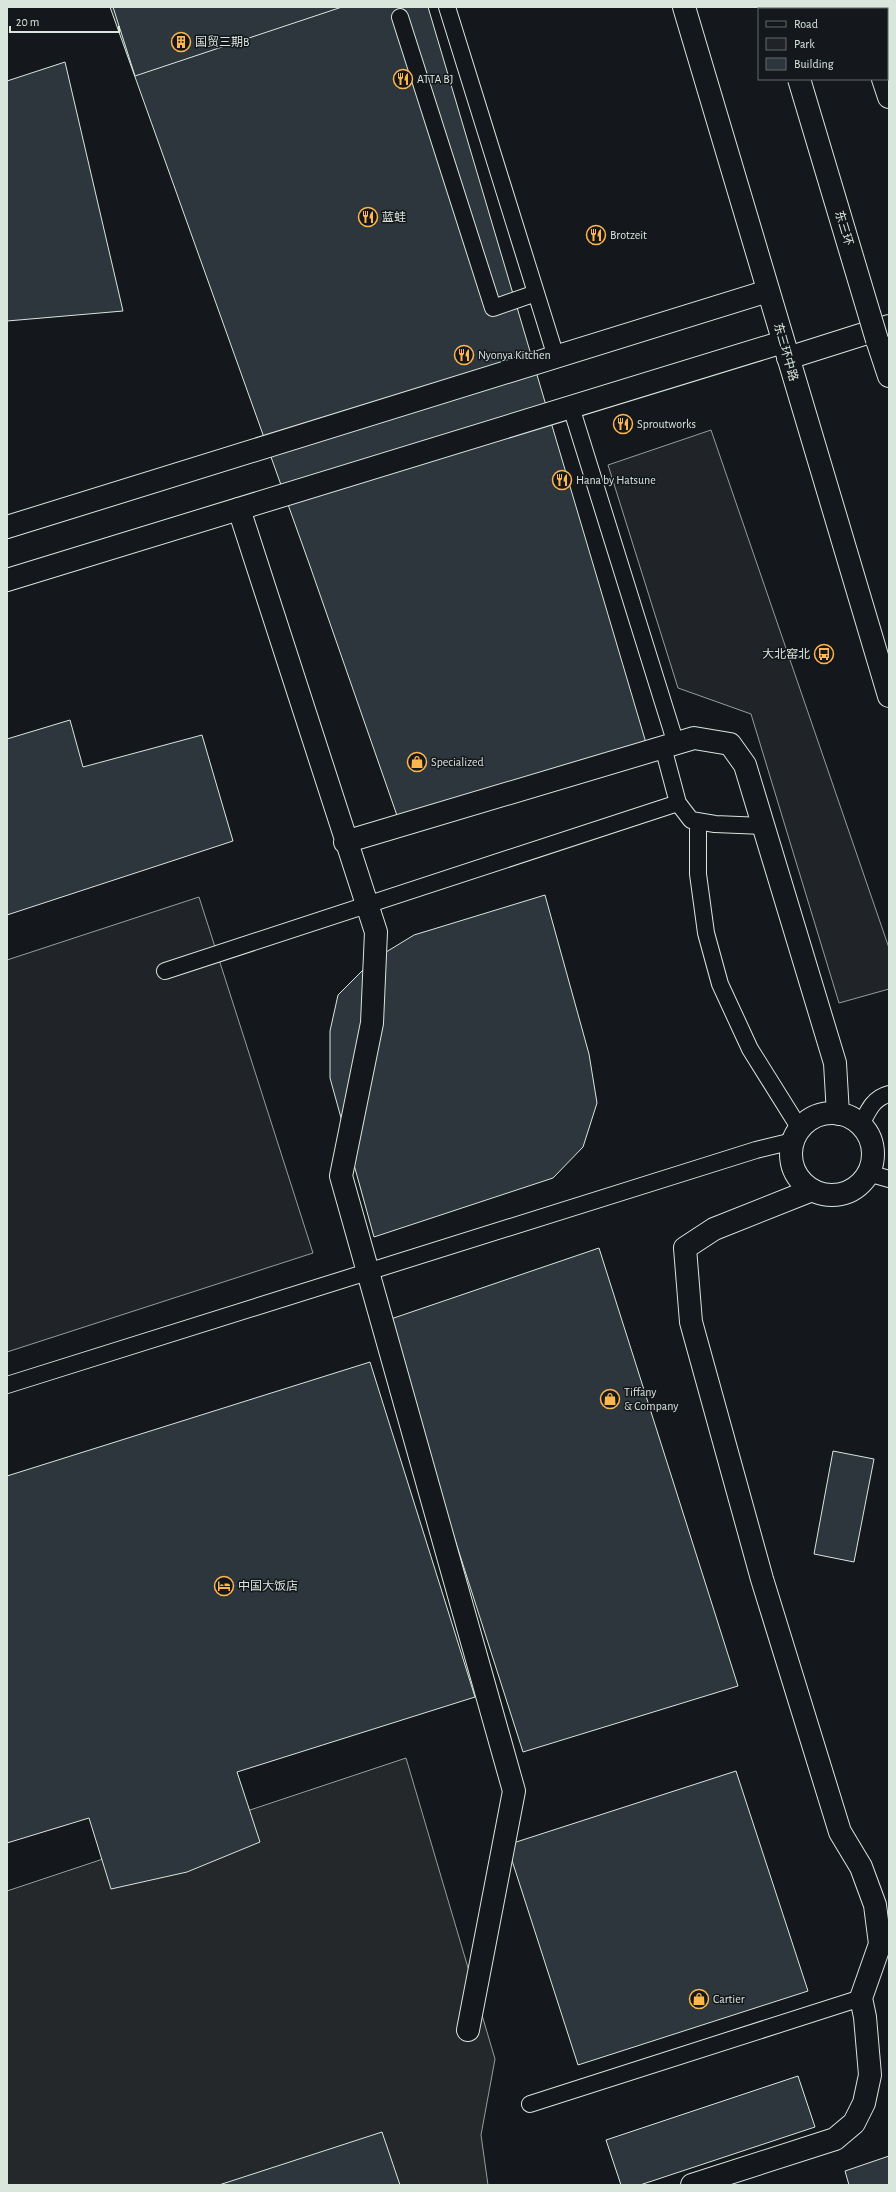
<svg xmlns="http://www.w3.org/2000/svg" width="896" height="2192" font-family="'Alegreya Sans','Noto Sans SC',sans-serif">
<style>
.green{fill:#202428;stroke:#939e99}
.parking{fill:#24282b;stroke:#939e99}
.building{fill:#2c363c;stroke:#d8e6dc}
.lines{fill:none;stroke-linecap:round;stroke-linejoin:round}
.service-casing{stroke:#d8e6dc;stroke-width:18}
.minor-casing{stroke:#d8e6dc;stroke-width:24}
.tertiary-casing{stroke:#d8e6dc;stroke-width:24}
.secondary-casing{stroke:#d8e6dc;stroke-width:24}
.trunk-casing{stroke:#d8e6dc;stroke-width:24}
.service{stroke:#14181c;stroke-width:16}
.minor{stroke:#14181c;stroke-width:22}
.tertiary{stroke:#14181c;stroke-width:22}
.secondary{stroke:#14181c;stroke-width:22}
.trunk{stroke:#14181c;stroke-width:22}
.trunk-bridge-casing{stroke:#d8e6dc;stroke-width:24;stroke-linecap:butt}
.trunk-bridge{stroke:#14181c;stroke-width:22}
.labels{text-anchor:middle;stroke-width:3;stroke-linejoin:round;paint-order:stroke}
.poi-label{font-size:12px;fill:#d8e6dc;stroke:#14181c;text-anchor:start}
.street-label{font-size:12px;fill:#d8e6dc;stroke:#14181c}
</style>
<rect width="100%" height="100%" fill="#14181c"/>
<!-- green -->
<path class="green" d="M711,430L889,948V989L839,1003L751,714L678,688L608,465Z
M199,897L313,1253L7,1352V960Z"/>
<!-- parking -->
<path class="parking" d="M406,1758L495,2059L481,2135L488,2185H7V1891Z"/>
<!-- building -->
<path class="building" d="M110,7H428L649,753L401,827L310,566Z
M113,7H342L135,76Z
M65,62L123,311L7,321V81Z
M70,720L83,767L202,735L233,841L7,915V739Z
M545,895L589,1054L597,1103L583,1147L553,1178L374,1237L330,1078V1031L338,995L373,960L414,935Z
M599,1248L738,1686L523,1752L385,1321Z
M370,1362L475,1697L237,1772L260,1842L187,1872L111,1889L89,1818L7,1843V1476Z
M833,1451L874,1459L854,1562L814,1554Z
M736,1771L808,1991L578,2065L507,1845Z
M798,2076L815,2127L640,2185H621L606,2140Z
M382,2132L400,2185H219Z
M889,2156V2185H849L845,2171Z"/>
<g class="lines">
<!-- service casing -->
<g class="service-casing">
<path id="service" d="M447,7L556,357
M400,17L493,308L536,293
M571,407L676,744
M663,747L678,803L691,820L715,824L763,826
M698,822V874L706,933L720,984L750,1049L800,1129
M165,971L678,803
M861,1125C868,1111 873,1098 889,1094
M868,1173L889,1179
M7,1385L756,1150L793,1141
M530,2104L861,1998"/>
</g>
<!-- minor casing -->
<g class="minor-casing">
<path id="minor" d="M239,509L376,932L372,1023L341,1176L514,1791L468,2030
M345,842L694,738L730,744L745,765L835,1063L838,1114
M791 1154a41 41 0 1 1 82 0a41 41 0 1 1-82 0Z
M692,2185L835,2139L854,2123L864,2103L870,2075L865,2017L861,1998L880,1944L875,1905L861,1867L840,1832L762,1579L691,1322L685,1248L714,1229L812,1190"/>
</g>
<!-- tertiary casing -->
<g class="tertiary-casing">
<path id="tertiary" d="M684,7L889,696
M788,358L889,326"/>
</g>
<!-- secondary casing -->
<g class="secondary-casing">
<path id="secondary" d="M7,527L768,291
M7,580L783,342"/>
</g>
<!-- trunk casing -->
<g class="trunk-casing">
<path id="trunk" d="M777,7V9
M860,7L861,9
M883,79L889,97
M877,340L889,376"/>
</g>
<!-- service -->
<use href="#service" class="service"/>
<!-- minor -->
<use href="#minor" class="minor"/>
<!-- tertiary -->
<use href="#tertiary" class="tertiary"/>
<!-- secondary -->
<use href="#secondary" class="secondary"/>
<!-- trunk -->
<use href="#trunk" class="trunk"/>
<!-- trunk-bridge casing -->
<g class="trunk-bridge-casing">
<path id="trunk-bridge" d="M799,79L877,340"/>
</g>
<!-- trunk-bridge -->
<use href="#trunk-bridge" class="trunk-bridge"/>
</g>
<!-- icons -->
<defs>
<g id="building-ring" transform="scale(1)"><circle r="9.5" fill="#14181c" stroke="#ffb74d" stroke-width="1.5"/><path d="M-4-6H4V6H1V3H-1V6H-4ZM-2.5-4.3h1.7v1.8h-1.7ZM.8-4.3h1.7v1.8H.8ZM-2.5-1h1.7V.8h-1.7ZM.8-1h1.7V.8H.8Z" fill="#ffb74d"/></g>
<g id="restaurant-ring" transform="scale(1)"><circle r="9.5" fill="#14181c" stroke="#ffb74d" stroke-width="1.5"/><path d="M-5-6h1v4h1v-4h1v4h1v-4h1v5L-1.5 .5V6h-2V.5L-5-1ZM5-6V6H3V1.5H1.5Q1.5-4 5-6Z" fill="#ffb74d"/></g>
<g id="bus-ring" transform="scale(1)"><circle r="9.5" fill="#14181c" stroke="#ffb74d" stroke-width="1.5"/><path d="M-5-6H5V4H4V6H2V4H-2V6H-4V4H-5ZM-3.5-4V0h7V-4ZM-3.5 1.2v1.5H-2V1.2ZM2 1.2v1.5H3.5V1.2Z" fill="#ffb74d"/></g>
<g id="shop-ring" transform="scale(1)"><circle r="9.5" fill="#14181c" stroke="#ffb74d" stroke-width="1.5"/><path d="M-5-2.5h2.3a2.7 3.5 0 0 1 5.4 0H5L5.5 6h-11ZM-1.5-2.5h3a1.5 2.3 0 0 0-3 0Z" fill="#ffb74d"/></g>
<g id="hotel-ring" transform="scale(1)"><circle r="9.5" fill="#14181c" stroke="#ffb74d" stroke-width="1.5"/><path d="M-6-4.5h1.5V1H6V5H4.5V3h-9V5H-6ZM-4 0a1.8 1.8 0 1 1 3.6 0ZM.5 0V-2.5h3Q6-2.5 6 0Z" fill="#ffb74d"/></g>
</defs>
<g fill-rule="evenodd">
<use href="#building-ring" x="181" y="42"/>
<use href="#restaurant-ring" x="403" y="79"/>
<use href="#restaurant-ring" x="368" y="217"/>
<use href="#restaurant-ring" x="596" y="235"/>
<use href="#restaurant-ring" x="464" y="355"/>
<use href="#restaurant-ring" x="623" y="424"/>
<use href="#restaurant-ring" x="562" y="480"/>
<use href="#bus-ring" x="824" y="654"/>
<use href="#shop-ring" x="417" y="762"/>
<use href="#shop-ring" x="610" y="1399"/>
<use href="#hotel-ring" x="224" y="1586"/>
<use href="#shop-ring" x="699" y="1999"/>
</g>
<g class="labels">
<!-- poi labels -->
<g class="poi-label">
<text x="195" y="46">国贸三期B</text>
<text x="417" y="83">ATTA BJ</text>
<text x="382" y="221">蓝蛙</text>
<text x="610" y="239">Brotzeit</text>
<text x="478" y="359">Nyonya Kitchen</text>
<text x="637" y="428">Sproutworks</text>
<text x="576" y="484">Hana by Hatsune</text>
<text x="810" y="658" text-anchor="end">大北窑北</text>
<text x="431" y="766">Specialized</text>
<text x="624" y="1396">Tiffany<tspan x="624" dy="14">&amp; Company</tspan></text>
<text x="238" y="1590">中国大饭店</text>
<text x="713" y="2003">Cartier</text>
</g>
<!-- street labels -->
<g class="street-label">
<text transform="translate(844 228) rotate(73)" y="4">东三环</text>
<text transform="translate(786 352) rotate(74)" y="4">东三环中路</text>
</g>
</g>
<!-- border -->
<rect width="896" height="2192" fill="none" stroke="#d8e6dc" stroke-width="16"/>
<!-- legend -->
<rect x="758" y="8" width="130" height="72" fill="#14181c" stroke="#626a69"/>
<rect x="766" y="21" width="20" height="6" fill="#14181c" stroke="#626a69"/>
<text x="794" y="28" font-size="12" fill="#d8e6dc">Road</text>
<rect x="766" y="38" width="20" height="12" fill="#202428" stroke="#626a69"/>
<text x="794" y="48" font-size="12" fill="#d8e6dc">Park</text>
<rect x="766" y="58" width="20" height="12" fill="#2c363c" stroke="#626a69"/>
<text x="794" y="68" font-size="12" fill="#d8e6dc">Building</text>
<!-- scale -->
<path d="M10 26v6h109v-6" fill="none" stroke="#d8e6dc" stroke-width="2"/>
<text x="16" y="26" font-size="12" fill="#d8e6dc" stroke="#14181c" stroke-width="3" paint-order="stroke">20 m</text>
</svg>
